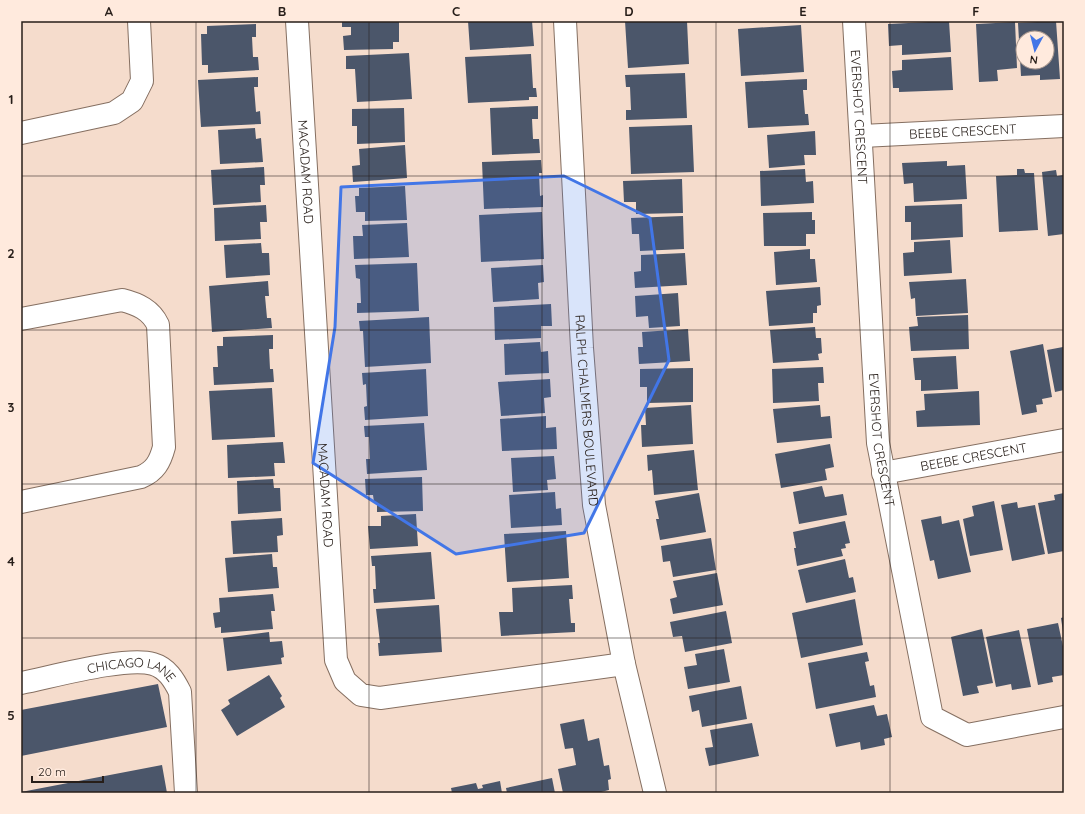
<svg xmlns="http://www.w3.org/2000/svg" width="1085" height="814" font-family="Quicksand,sans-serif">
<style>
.building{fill:#4b566a;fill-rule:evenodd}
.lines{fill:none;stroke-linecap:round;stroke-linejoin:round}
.street-casing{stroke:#856f61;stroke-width:24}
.street{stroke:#fff;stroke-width:22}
.marked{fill:#4276e7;fill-opacity:0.2;stroke:#4276e7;stroke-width:3;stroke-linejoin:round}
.grid{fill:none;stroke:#271e19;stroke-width:1;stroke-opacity:0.55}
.labels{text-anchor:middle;stroke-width:4;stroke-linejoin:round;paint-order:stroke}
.street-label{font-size:13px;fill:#271e19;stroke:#ffeadd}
.neatline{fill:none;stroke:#271e19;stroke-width:1.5}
.grid-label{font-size:13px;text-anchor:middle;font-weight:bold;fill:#271e19}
</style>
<rect width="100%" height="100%" fill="#f5dccc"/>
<!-- building -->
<path class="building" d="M342,21H399V42H393V49L344,50L343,36L351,35V27H342Z
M468,21H532L534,46L470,50Z
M625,21H687L689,64L628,68Z
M949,21L951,52L902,55V45L889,46L888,24Z
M1056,21L1060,79L1040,80V75L1021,76L1018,23ZM1023,38H1047V62H1023Z
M1015,22L1017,68L997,70L998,81L979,82L976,24Z
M256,24V37H252L253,57H258L259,70L208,73V65H202L201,34H207V26Z
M801,25L804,72L741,76L738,29Z
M409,53L412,99L357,102L355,69H346V56Z
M531,54L533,88H536L537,97H529V100L468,103L465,57Z
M951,57L953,90L899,92V88H893L892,71L902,70V60Z
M685,73L687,118L626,120V110H631L630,87H626L625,75Z
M258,77V87H254L256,112L260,111L261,124L201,127L198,80Z
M807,79V90H803L805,114H808L809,125L748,128L745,82Z
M538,106V119H532L533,139H539L540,153L492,155L490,108Z
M404,108L405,142L357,144V126H352V109Z
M692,125L694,172L631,174L629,127Z
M255,128L256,139L261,138L263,162L220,164L218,130Z
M815,131L816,155H804L805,165L769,168L767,135Z
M405,145L407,178L353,182L352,166L360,165L359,149Z
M541,160L542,173H539L540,196L543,195V207L484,209L482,162Z
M947,161V166L965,165L967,199L914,202L913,183L904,184L902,163Z
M264,167L265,185H260L261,202L213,205L211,170Z
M805,169L806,182L813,181L814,203L761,206L760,171Z
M1017,169H1024L1025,173H1034L1038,230L999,232L996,176L1017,175Z
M1056,170L1057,176L1063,175L1064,180V234L1048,236L1042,172Z
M682,179L683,213L636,214V202H624L623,181Z
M405,186L407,220L365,221V212H356L355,196H359V188Z
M962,204L963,237L911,240V222H905V206Z
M266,205L267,222H260L261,239L215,241L214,208Z
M542,212L544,259L481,262L479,215Z
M812,212V220H815V234H806V246H764L763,213Z
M683,216L684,249L640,251L639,234H632L631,218Z
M407,223L409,257L354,259L353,236H363L362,225Z
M950,240L952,273L904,276L903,253L914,252V242Z
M261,243L262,253H269L270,275L226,278L224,245Z
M810,249V259H815L817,282L776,285L774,252Z
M685,253L687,285L635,288L634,272L641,271V255Z
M417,263L419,311L357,313V303H361L360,279L356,278L355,265Z
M543,265L544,282L538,283L539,299L493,302L491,268Z
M966,279L968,313L916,316L915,298L911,299L909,282Z
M268,281L269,296H265L267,318H271L272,328L212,332L209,286Z
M820,287L821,305L817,306V313H813V323L769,326L766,291Z
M678,293L680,326L649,328L648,316L636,317L635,296Z
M551,304L552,326H541V338L495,340L494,307Z
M968,315L969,349L911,351L909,327L918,326L917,317Z
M429,317L431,363L365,367L363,331H360L359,321Z
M815,327L816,338H821L822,353L818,354L819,360L773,363L770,330Z
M688,329L690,361L639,364L638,347H643L642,332Z
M273,335V349H269L270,369H273L274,382L214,385L213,367H218L217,346H223V337Z
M540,342L541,352L548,351L549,373L505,375L504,344Z
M1043,344L1052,397L1042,399L1043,404L1036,405L1037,412L1022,415L1010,351Z
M1063,347L1064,390L1055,392L1047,350Z
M956,356L958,389L921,391V380H915L913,358Z
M823,367L824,383H818L819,401L773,403L772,369Z
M693,368V402L647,403V387H640V369Z
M426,369L428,416L365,420L364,407L367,406L366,384L363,385L362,373Z
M550,379L551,397L544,398L545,413L501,416L498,382Z
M272,388L275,437L212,440L209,391Z
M979,391L980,425L917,427L916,411L925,410L924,394Z
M691,405L693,444L642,447L641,425H646L645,408Z
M820,405L821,417L830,416L832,438L777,443L773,409Z
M546,416V428L556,427L557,449L502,451L500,419Z
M424,423L427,470L367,474L366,459H370L369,437H365L364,426Z
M283,442L285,463H274L275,476L228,478L227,445Z
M830,444L834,467L825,469L827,480L781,488L775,454Z
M694,450L698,490L654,495L652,470L648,471L647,455Z
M554,456L556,479L547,480L548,490L513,492L511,458Z
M422,477L423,511L377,512V502H374L373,495H366L365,479Z
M273,479L274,488H280L281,511L238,514L237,481Z
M822,486L825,497L843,494L847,515L799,524L793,492Z
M555,492L556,509L561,508L562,525L511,528L509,495Z
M699,493L706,532L660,540L656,519H659L655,501Z
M1064,493V551L1048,554L1038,503L1055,500L1054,495Z
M994,501L1003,550L970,556L963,519L974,516L972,506Z
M1017,502L1018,508L1035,505L1045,554L1012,561L1001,505Z
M416,514L418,546L370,549L368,526H381V516Z
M941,516L942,524L959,520L971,572L938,579L934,560L930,561L921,520Z
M282,518L283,535L277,536L278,552L233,554L231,521Z
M845,521L850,543L845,544L846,548L841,549L843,556L797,566L794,548H796L793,532Z
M566,531L569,578L507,582L504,534Z
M711,538L716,570L673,577L670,561L663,562L661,546Z
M431,552L435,599L374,603L373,589H376L375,566H372L371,556Z
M272,554L273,567H277L279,588L228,592L225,558Z
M845,559L849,578L853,577L856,592L806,603L798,570Z
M717,573L723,605L673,614L670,599L677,597L673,581Z
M572,585L573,599H569L571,623H575V632L501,636L499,612H513L512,588Z
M273,594L275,611H271L273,629L221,633V627L215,628L213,613L220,612L219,598Z
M855,599L863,645L801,658L792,613Z
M439,605L442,652L379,656L378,643H380L376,609Z
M726,611L732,643L685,652L682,636L673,637L670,622Z
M1064,617V631L1063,632L1061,618Z
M1058,623L1064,651V675L1052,677L1053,682L1038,685L1027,629Z
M982,629L993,683L977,686L979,693L963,696L951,637Z
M1019,630L1031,687L1012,690L1011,684L996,687L986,637Z
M269,632L270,642L282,641L284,657L281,658L282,664L227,671L223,638Z
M724,649L730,682L688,689L684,667L697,665L695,654Z
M867,652L869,661L865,662L870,686L874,685L876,697L816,709L808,663Z
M269,675L282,696L280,698L285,707L237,736L221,710L230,704L228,700Z
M158,684L167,727L21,756V710Z
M741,686L747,719L702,727L699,710L692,712L689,696Z
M874,705L877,716L887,714L892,737L884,739L885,745L861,750L860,742L836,747L829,714Z
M584,719L588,741L599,738L604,766L609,765L611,779L608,780L609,790L597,793H563L558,769L576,765L573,748L565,749L560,724Z
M752,723L759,756L709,766L705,748L713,747L710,730Z
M162,765L167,793H21V792Z
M552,778L555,793H507L506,788Z
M500,781L502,793H452L451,788L476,783L478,789L483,788L482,785Z"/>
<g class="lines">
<!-- street casing -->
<g class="street-casing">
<g id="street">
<path id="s1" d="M297,21L336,660L345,681L361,695L380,698L624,664"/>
<path id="s2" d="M565,21L582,348L594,505L624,664L655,793"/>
<path id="s3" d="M854,21L878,443L932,717L967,735L1064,717"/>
<path d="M21,133L114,113L132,101L142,81L139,21"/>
<path id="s4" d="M862,136L1064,126"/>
<path d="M21,319L122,300C138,304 151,310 158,325L164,447C160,462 155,471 141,477L21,502"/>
<path id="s5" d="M883,473L1064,440"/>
<path id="s6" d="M21,683C52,677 126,656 153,664C167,668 174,680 180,692L186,793"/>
</g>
</g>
<!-- street -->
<use href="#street" class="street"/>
</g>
<!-- marked area -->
<path class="marked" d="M564,176L650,218L669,360L584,533L456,554L313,463L335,327L341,187Z"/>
<!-- grid -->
<path class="grid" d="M196,21V793M369,21V793M542,21V793M716,21V793M890,21V793M21,176H1064M21,330H1064M21,484H1064M21,638H1064"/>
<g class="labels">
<!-- street labels -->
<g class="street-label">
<text dy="5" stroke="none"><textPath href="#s3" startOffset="96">EVERSHOT CRESCENT</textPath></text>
<text dy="5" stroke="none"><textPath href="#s4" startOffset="101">BEEBE CRESCENT</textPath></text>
<text dy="5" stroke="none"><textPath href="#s1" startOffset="151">MACADAM ROAD</textPath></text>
<text dy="5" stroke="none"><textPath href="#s2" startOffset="390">RALPH CHALMERS BOULEVARD</textPath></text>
<text dy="5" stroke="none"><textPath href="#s3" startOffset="420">EVERSHOT CRESCENT</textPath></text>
<text dy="5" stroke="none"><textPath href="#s5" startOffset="92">BEEBE CRESCENT</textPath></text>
<text dy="5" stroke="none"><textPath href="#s1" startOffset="475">MACADAM ROAD</textPath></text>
<text dy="5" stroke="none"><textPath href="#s6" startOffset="114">CHICAGO LANE</textPath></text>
</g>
</g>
<!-- border -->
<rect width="1085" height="814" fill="none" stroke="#ffeadd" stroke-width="44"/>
<!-- north arrow -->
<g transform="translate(1035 50) rotate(187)"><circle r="19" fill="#ffeadd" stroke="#a9988f"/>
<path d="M0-3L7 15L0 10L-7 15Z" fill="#4276e7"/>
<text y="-6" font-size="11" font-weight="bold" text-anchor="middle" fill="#271e19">N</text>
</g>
<!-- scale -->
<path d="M32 776v6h71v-6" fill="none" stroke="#271e19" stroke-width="2"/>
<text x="38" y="776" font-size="12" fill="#271e19" stroke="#ffeadd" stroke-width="3" paint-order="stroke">20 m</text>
<rect x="22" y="22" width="1041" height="770" class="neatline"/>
<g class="grid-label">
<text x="109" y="16">A</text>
<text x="282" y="16">B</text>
<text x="456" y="16">C</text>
<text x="629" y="16">D</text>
<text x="803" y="16">E</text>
<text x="976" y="16">F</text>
<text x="11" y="104">1</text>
<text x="11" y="258">2</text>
<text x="11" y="412">3</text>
<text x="11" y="566">4</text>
<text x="11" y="720">5</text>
</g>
</svg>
